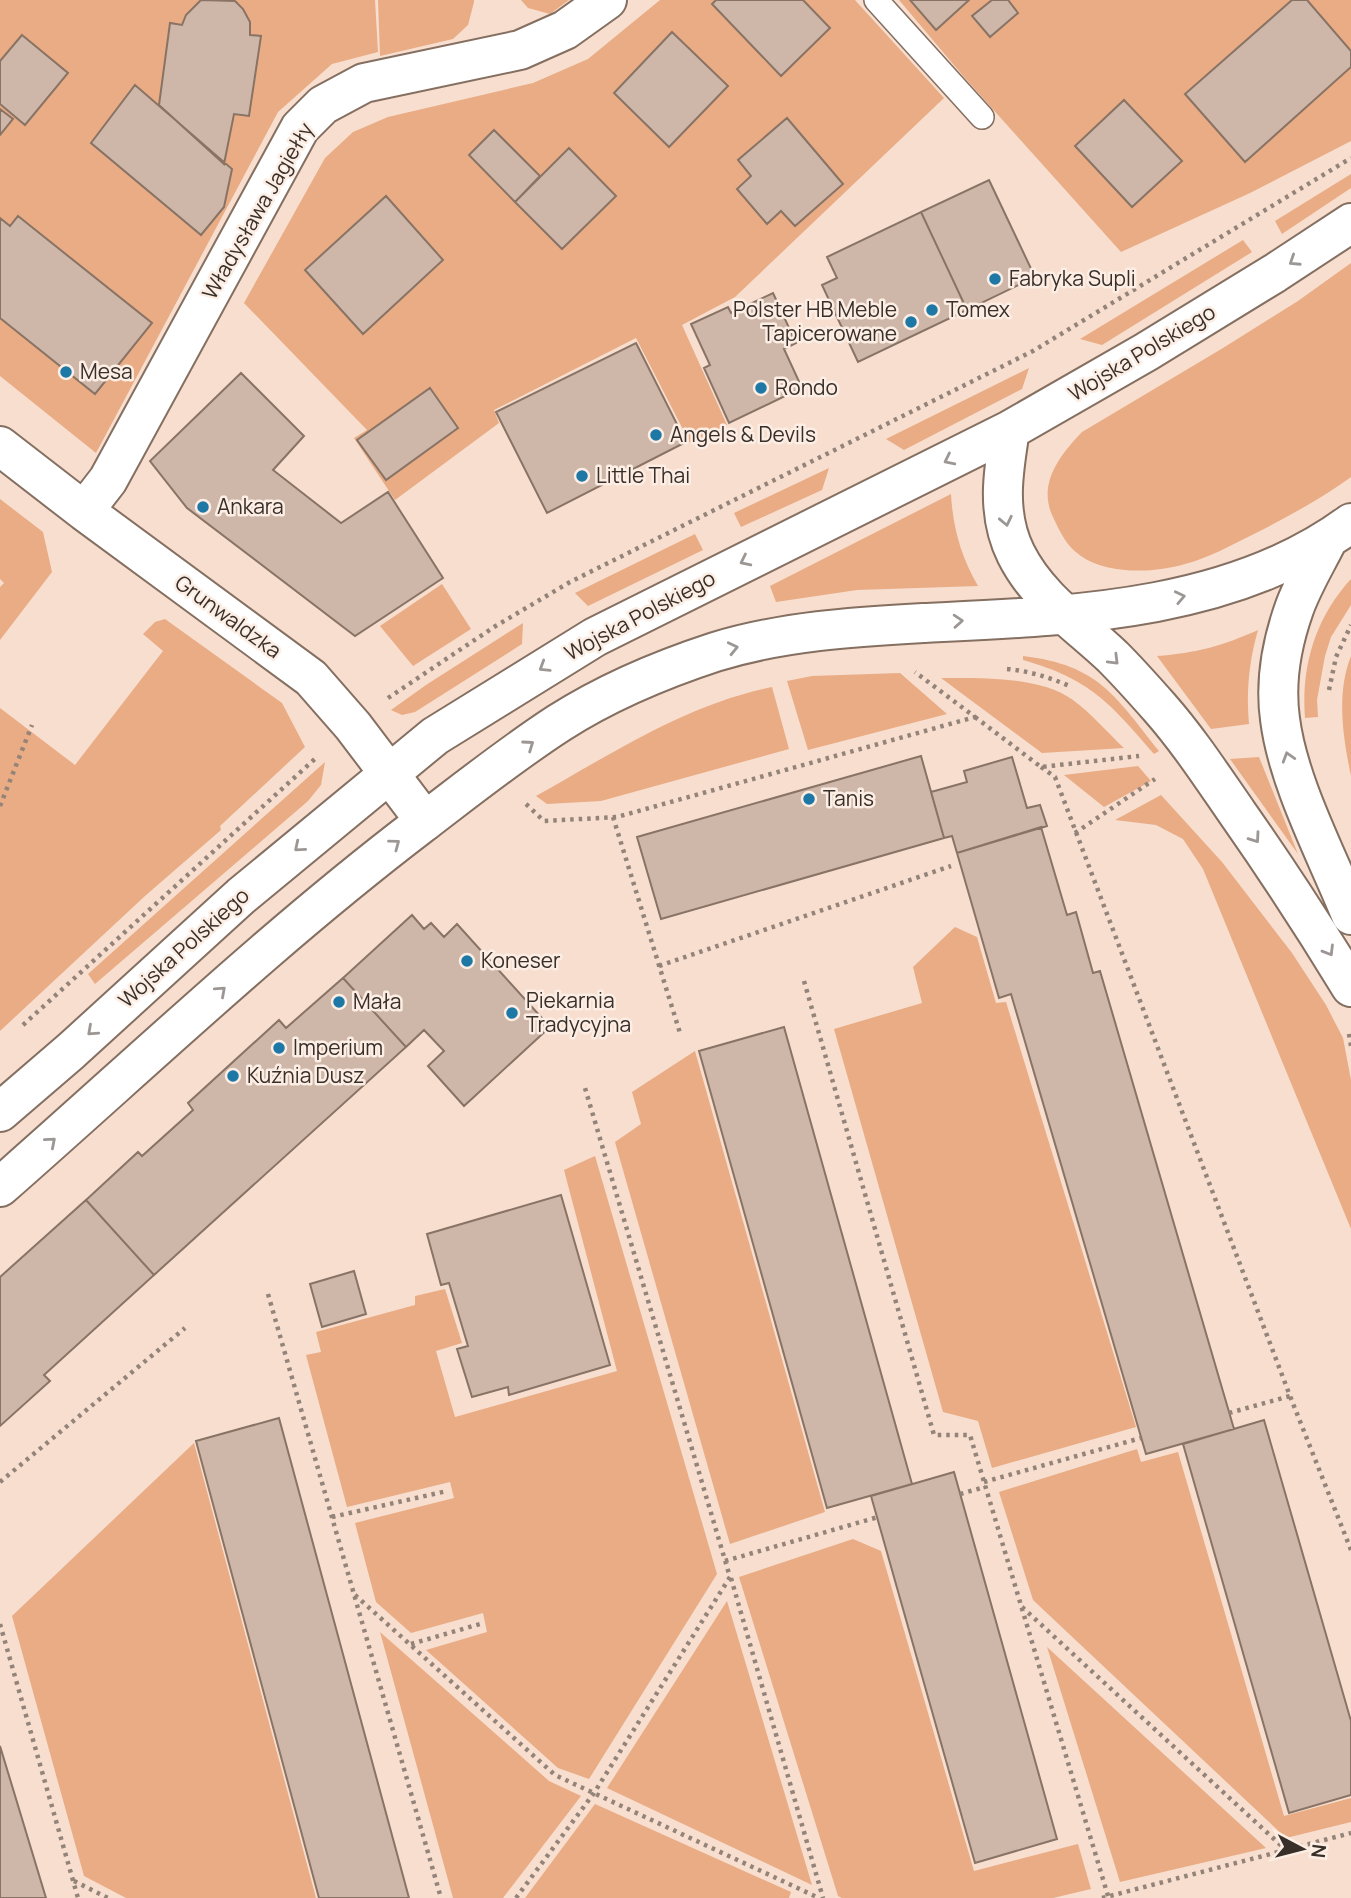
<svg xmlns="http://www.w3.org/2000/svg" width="1351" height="1898" font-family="Manrope,sans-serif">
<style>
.green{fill:#e9ac84}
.building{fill:#ceb7a8;stroke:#887365;stroke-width:2}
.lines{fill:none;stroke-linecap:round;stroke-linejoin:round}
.lane-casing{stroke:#846f61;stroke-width:26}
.street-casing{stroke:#846f61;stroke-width:42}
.secondary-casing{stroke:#846f61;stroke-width:42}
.path{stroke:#948379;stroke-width:4.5;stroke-dasharray:3.5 5;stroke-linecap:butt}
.lane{stroke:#fff;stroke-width:23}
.street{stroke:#fff;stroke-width:38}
.secondary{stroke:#fff;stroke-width:38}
.oneway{stroke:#9c9794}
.poi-dot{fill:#1e78a6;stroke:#fceee4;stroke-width:2.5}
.labels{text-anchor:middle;stroke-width:5;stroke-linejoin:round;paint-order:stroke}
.street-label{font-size:21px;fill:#392f29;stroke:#fceee4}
.poi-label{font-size:21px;fill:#392f29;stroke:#fceee4;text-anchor:start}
</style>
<rect width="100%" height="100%" fill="#f7decf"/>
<!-- green -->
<path class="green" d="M0,0H375L378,52L332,64L278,112L96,453L0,376Z
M378,0H474V2L468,25L453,39L380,56Z
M521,0H569L550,14L528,8Z
M660,0H855L944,98L735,297L682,325L727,425L690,443L636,338L494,410L499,423L395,500L354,438L367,430L244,303L325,158L353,132L388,117L533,83L588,59Z
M899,0H1351V141L1250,193L1121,252L964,77Z
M1351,174V188L1282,234L1275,221Z
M1243,240L1252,252L1102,345L1080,339Z
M1351,263V477C1321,499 1287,517 1254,534C1231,545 1209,558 1185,564C1155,573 1108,575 1081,556C1067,547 1060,532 1053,517C1037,484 1060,455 1082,432L1223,348L1298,301Z
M1029,368L1022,389L904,450L886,439Z
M829,468L822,490L741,527L734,513Z
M951,494C953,529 961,556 978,586L857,590L776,602L770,586Z
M0,499L43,532L52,572L0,640V587L4,583L0,579Z
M695,534L703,550L588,606L575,593Z
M1351,579V605L1331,637L1325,656L1317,700L1318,717L1305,718C1301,667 1315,618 1351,579Z
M442,584L471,629L413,666L380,626Z
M165,619L282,703L305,747L220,826L221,830L145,896L0,1031V708L75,765L163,651L143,634L155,622Z
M523,623L522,644L415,712L402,715L391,710L426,685Z
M1258,630C1249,661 1246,693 1249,724L1211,729L1157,656C1197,653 1222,646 1258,630Z
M1023,656C1099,665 1115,696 1159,751L1154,754C1110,703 1090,679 1023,660Z
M1351,656V776C1343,737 1336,694 1351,656Z
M900,673L947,714L808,750L787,681L812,676Z
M941,678C980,678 1040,676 1073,700C1091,713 1107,732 1124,748L1042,753Z
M772,687L789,749L601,801L547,804L536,796C611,754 687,704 772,687Z
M1259,757L1298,854L1230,759Z
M325,762L321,785L308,801L95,984L88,974Z
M1138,766L1151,781L1104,807L1064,775Z
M1161,795L1222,862L1292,953L1326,1005L1343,1038L1351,1080V1229L1203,869L1183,839L1156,825L1115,820Z
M955,927L977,937L996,1003L1006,1002L1136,1427L992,1468L978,1421L943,1412L834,1029L922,1003L913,967Z
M695,1051L825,1512L730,1544L615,1142L641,1124L632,1092Z
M595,1156L717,1574L589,1779L558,1768L426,1650L487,1632L483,1613L411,1633L376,1602L355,1523L454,1498L450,1482L347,1507L306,1355L321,1352L316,1332L415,1305V1296L445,1289L462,1343L436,1351L455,1417L617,1371L564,1170Z
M194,1443L316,1898H126L84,1876L12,1616Z
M1137,1449L1141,1462L1178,1452L1284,1816L1351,1798V1822L1286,1838L1033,1600L999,1492Z
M853,1539L881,1551L974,1871L1078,1844L1091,1889L1053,1898H842L838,1896L739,1577Z
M727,1601L812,1885L607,1788Z
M380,1632L549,1781L581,1796L503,1898H453Z
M1047,1647L1266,1848L1120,1882Z
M595,1804L791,1892L789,1898H525Z"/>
<!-- building -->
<path class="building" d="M201,0L235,1L243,9L250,22V35L261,36L249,116L234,114L224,164L159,105L170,23L182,25L186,15Z
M716,0H803L830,28L781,76L712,4Z
M910,0H969L936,30Z
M992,0H1008L1018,13L990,37L972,16Z
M1292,0H1307L1351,51V67L1245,162L1185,94Z
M672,32L728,86L669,147L614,93Z
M22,35L68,73L25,125L0,104V61Z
M135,85L232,169L224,207L201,235L91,143Z
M1124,100L1182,161L1132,207L1075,146Z
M0,109L13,119L0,135Z
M787,118L843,184L795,226L781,211L767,224L737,189L751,176L738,160Z
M494,130L540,176L515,202L469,155Z
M569,148L616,196L562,249L515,202Z
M989,180L1035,277L967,310L921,212Z
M386,196L443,260L363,334L305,270Z
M921,212L967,310L858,362L822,285L837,278L827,257Z
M18,216L152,323L95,394L0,318V218L10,226Z
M773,293L796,343L784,349L802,388L729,423L704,368L710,365L691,324L728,307L731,313Z
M636,343L686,442L547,513L496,412Z
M241,373L304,436L273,470L341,523L388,492L443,578L355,636L187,508L150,461Z
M430,388L458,428L386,480L357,440Z
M921,756L944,838L661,919L637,837Z
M1012,757L1027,808L1040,805L1047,826L957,853L952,836L944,838L931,792L967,782L964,771Z
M1041,827L1067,915L1076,912L1093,973L1100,971L1234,1429L1146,1454L1011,994L999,998L957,853Z
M412,915L424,929L431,923L444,937L457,924L550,1027L464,1106L428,1066L444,1051L424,1030L406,1047L343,978Z
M343,978L406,1047L154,1275L86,1200L138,1152L142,1156L193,1110L188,1103L279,1020L286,1028Z
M784,1027L912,1484L827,1508L699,1051Z
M561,1195L610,1365L509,1395L508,1387L472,1397L457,1349L468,1346L449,1283L441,1285L427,1234Z
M86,1200L154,1275L44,1375L50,1381L0,1426V1277Z
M354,1271L366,1314L322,1327L310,1284Z
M279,1418L409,1898H319L196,1441Z
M1264,1420L1351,1721V1795L1289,1813L1183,1444Z
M954,1472L1057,1839L975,1863L871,1496Z
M0,1746L46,1898H0Z"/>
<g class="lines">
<!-- lane casing -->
<g class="lane-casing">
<path id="lane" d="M876,0L982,117"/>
</g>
<!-- street casing -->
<g class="street-casing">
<path id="street" d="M0,446L84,511L311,678L353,726L425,821
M84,511L108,480L300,128L323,105L364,83L520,50L565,30L607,0"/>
</g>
<!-- secondary casing -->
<g class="secondary-casing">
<path id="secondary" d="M1010,430C1003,472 996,514 1016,554C1038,598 1078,624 1113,657C1129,673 1145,691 1160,708C1189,741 1213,778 1238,814C1278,871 1315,928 1351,987
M1327,541C1316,563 1302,586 1294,609C1282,643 1275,683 1280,719C1288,783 1327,855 1351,915
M0,1112L71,1051L241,896L435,736L595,637L1010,430L1146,352L1275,273L1351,223
M0,1187C139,1065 273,937 420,825C466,790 511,754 559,723C606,693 663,669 715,652C783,631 854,627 924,623C1068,616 1231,612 1351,523"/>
</g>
<!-- path -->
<path class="path" d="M1007,669C1030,671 1051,678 1072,687
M1329,690L1336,657L1351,625
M388,698L494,627L570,582L1033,351L1351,158
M975,717L1041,767L1139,756
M1041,767L1055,777L1290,1396L1351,1550
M526,804L544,821L617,817L975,717L915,672
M0,806L32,725
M613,817L680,1033
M1075,833L1155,779
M659,966L951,866
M804,981L934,1435H970L1108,1896
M23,1025L317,757
M1349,1034L1351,1046
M268,1294L441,1898
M1229,1413L1290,1396
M0,1482L185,1328
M984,1482L1141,1438
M960,1494L985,1487
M332,1517L447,1491
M725,1561L878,1517
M731,1578L823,1898
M355,1595L555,1775L819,1898
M1022,1607L1286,1850
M0,1624L78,1898
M411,1644L480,1624
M74,1881L108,1898
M516,1898L594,1793L730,1577L585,1088
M1102,1898L1351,1833"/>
<!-- lane -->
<use href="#lane" class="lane"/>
<!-- street -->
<use href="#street" class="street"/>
<!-- secondary -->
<use href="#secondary" class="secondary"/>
</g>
<!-- one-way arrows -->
<defs><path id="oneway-chevron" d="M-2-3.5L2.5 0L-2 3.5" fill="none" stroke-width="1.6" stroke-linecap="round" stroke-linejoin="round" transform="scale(1.75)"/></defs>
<g class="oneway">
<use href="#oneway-chevron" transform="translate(1294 261) rotate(147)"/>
<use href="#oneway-chevron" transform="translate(949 460) rotate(154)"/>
<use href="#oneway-chevron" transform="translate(1006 521) rotate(78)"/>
<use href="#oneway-chevron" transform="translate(745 561) rotate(154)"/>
<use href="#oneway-chevron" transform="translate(1180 597) rotate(-12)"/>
<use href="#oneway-chevron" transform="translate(958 621) rotate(-4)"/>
<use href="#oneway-chevron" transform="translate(733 648) rotate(-13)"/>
<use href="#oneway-chevron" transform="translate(1114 660) rotate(45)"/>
<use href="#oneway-chevron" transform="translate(544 667) rotate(148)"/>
<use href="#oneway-chevron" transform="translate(529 745) rotate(-35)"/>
<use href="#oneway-chevron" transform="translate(1288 757) rotate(-107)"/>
<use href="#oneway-chevron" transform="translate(1255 838) rotate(55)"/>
<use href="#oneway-chevron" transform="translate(395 844) rotate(-37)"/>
<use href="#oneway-chevron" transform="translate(299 847) rotate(140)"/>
<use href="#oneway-chevron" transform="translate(1329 951) rotate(59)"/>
<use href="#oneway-chevron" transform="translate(221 991) rotate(-42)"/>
<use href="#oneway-chevron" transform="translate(92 1031) rotate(138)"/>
<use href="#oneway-chevron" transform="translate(51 1142) rotate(-41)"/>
</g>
<!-- markers -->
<g class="poi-dot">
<circle cx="995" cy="279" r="7"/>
<circle cx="932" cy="310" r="7"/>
<circle cx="911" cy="322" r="7"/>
<circle cx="66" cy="372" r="7"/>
<circle cx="761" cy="388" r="7"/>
<circle cx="656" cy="435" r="7"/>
<circle cx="582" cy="476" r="7"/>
<circle cx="203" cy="507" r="7"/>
<circle cx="809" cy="799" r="7"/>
<circle cx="467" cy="961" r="7"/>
<circle cx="339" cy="1002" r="7"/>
<circle cx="512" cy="1013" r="7"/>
<circle cx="279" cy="1048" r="7"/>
<circle cx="233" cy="1076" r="7"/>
</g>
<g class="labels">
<!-- street labels -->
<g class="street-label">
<text transform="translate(258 211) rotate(-60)" y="7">Władysława Jagiełły</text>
<text transform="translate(1142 353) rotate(-31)" y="7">Wojska Polskiego</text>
<text transform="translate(640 616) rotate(-28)" y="7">Wojska Polskiego</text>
<text transform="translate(228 617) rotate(36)" y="7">Grunwaldzka</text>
<text transform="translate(184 948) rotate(-42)" y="7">Wojska Polskiego</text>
</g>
<!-- poi labels -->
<g class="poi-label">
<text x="1009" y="286">Fabryka Supli</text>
<text x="897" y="317" text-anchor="end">Polster HB Meble<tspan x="897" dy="24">Tapicerowane</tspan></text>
<text x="946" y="317">Tomex</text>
<text x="80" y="379">Mesa</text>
<text x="775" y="395">Rondo</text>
<text x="670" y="442">Angels &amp; Devils</text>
<text x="596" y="483">Little Thai</text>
<text x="217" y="514">Ankara</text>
<text x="823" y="806">Tanis</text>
<text x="481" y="968">Koneser</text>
<text x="526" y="1008">Piekarnia<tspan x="526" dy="24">Tradycyjna</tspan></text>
<text x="353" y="1009">Mała</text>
<text x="293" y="1055">Imperium</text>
<text x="247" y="1083">Kuźnia Dusz</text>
</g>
</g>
<!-- north arrow -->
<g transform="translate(1302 1849) rotate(97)" stroke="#fceee4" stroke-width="5" paint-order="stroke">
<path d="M0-5L12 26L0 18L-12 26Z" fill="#392f29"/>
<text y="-10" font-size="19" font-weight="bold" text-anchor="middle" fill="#392f29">N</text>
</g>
</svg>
